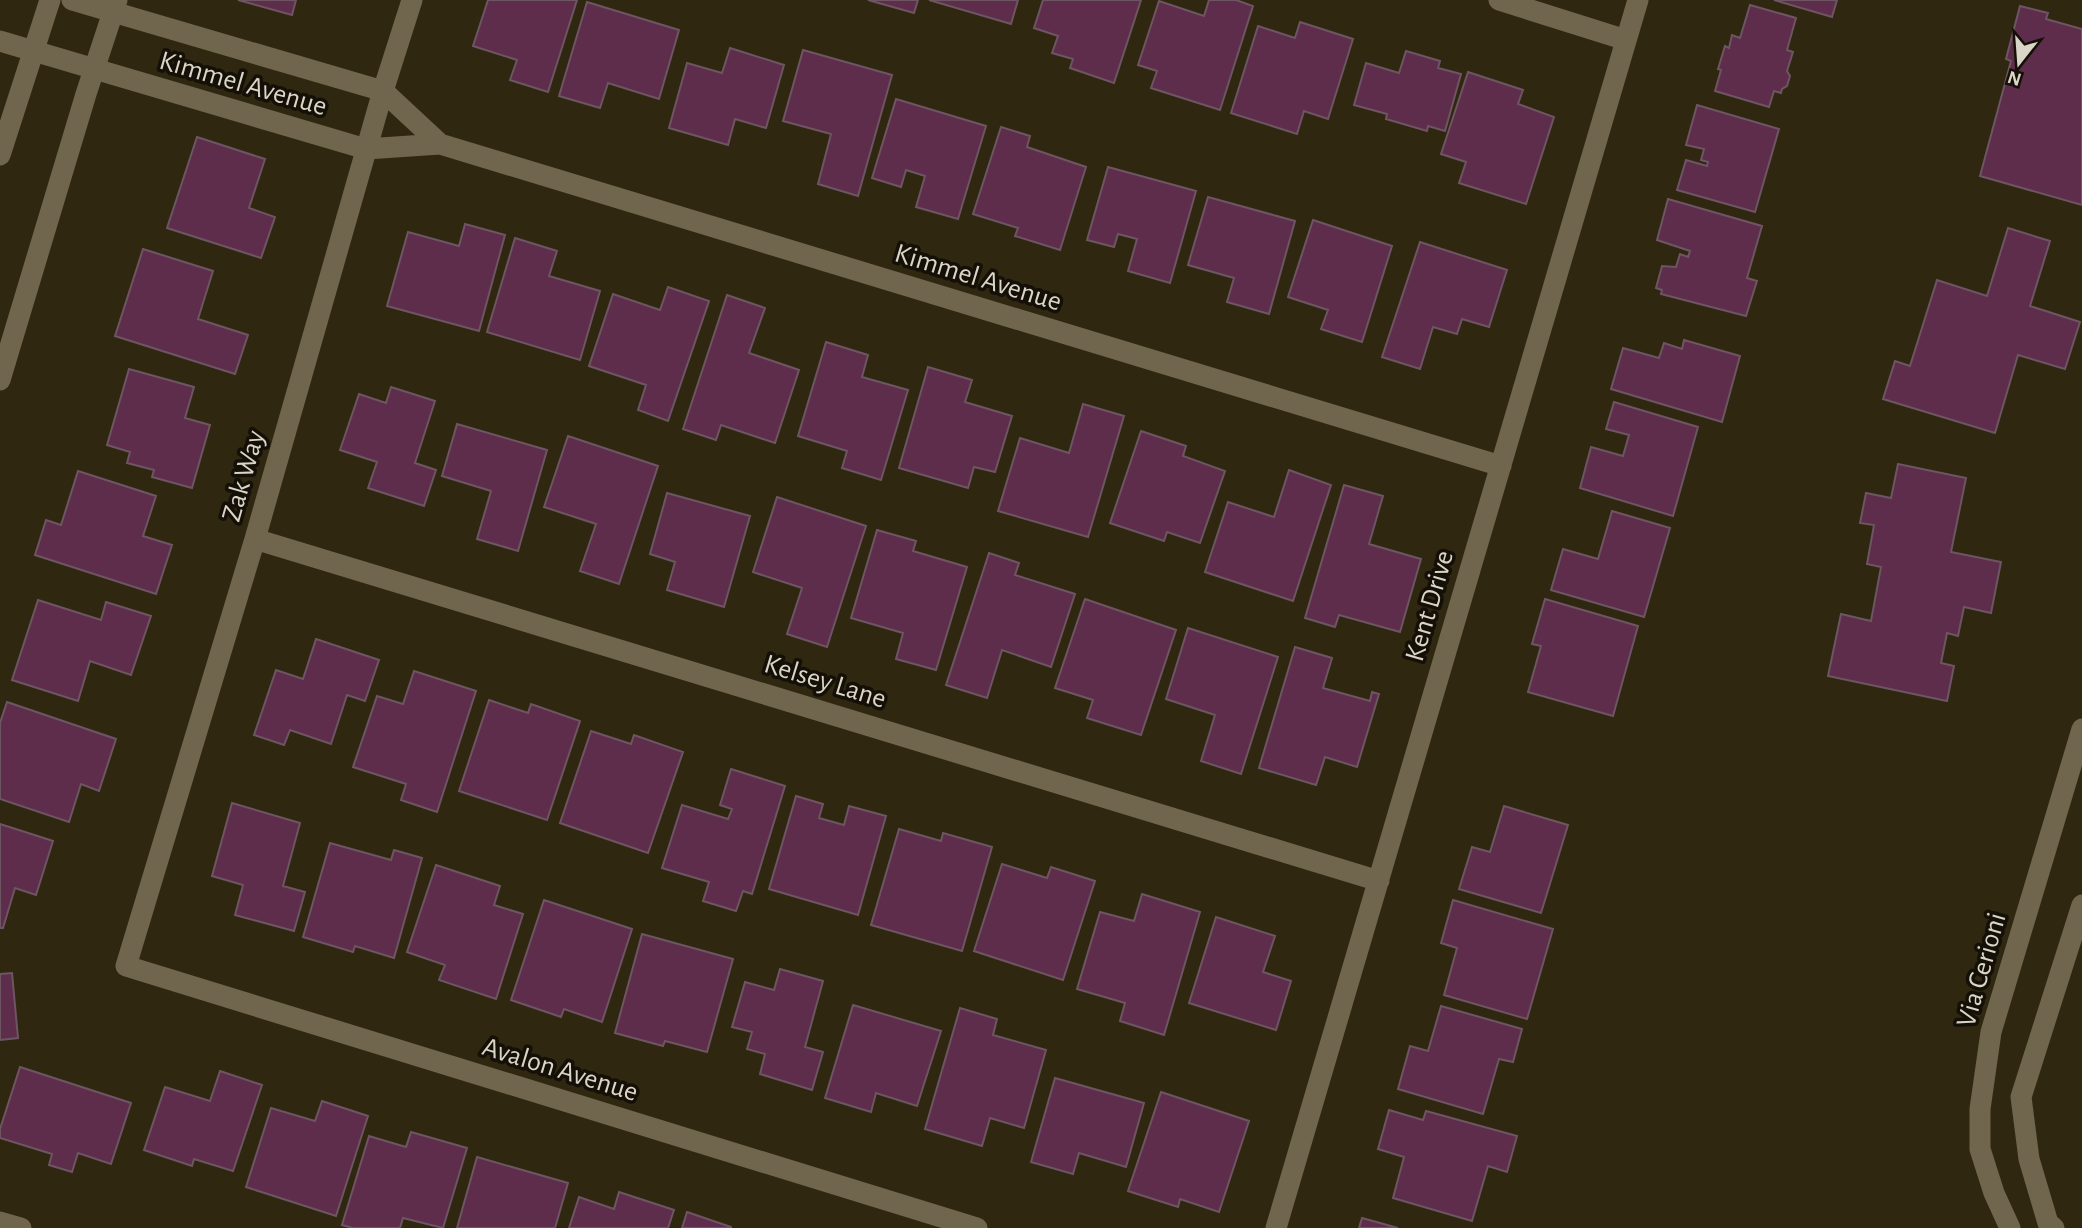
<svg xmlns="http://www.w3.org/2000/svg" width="2082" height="1228" font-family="'Alegreya Sans',sans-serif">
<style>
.building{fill:#5e2d4b;stroke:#6d5562;stroke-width:2}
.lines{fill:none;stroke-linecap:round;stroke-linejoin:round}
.street{stroke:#6f664d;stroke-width:21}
.secondary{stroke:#6f664d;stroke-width:21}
.labels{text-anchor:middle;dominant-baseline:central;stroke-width:7;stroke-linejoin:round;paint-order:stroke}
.street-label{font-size:28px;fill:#dad5c7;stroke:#141007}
</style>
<rect width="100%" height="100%" fill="#2f2710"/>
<path class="building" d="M238,0H296L292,15Z
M488,0H577L548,92L510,80L517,60L473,46Z
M868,0H918L914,13Z
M929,0H1018L1011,24Z
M1043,0H1141L1114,83L1070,68L1073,59L1052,53L1058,36L1034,28Z
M1209,0H1236L1253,6L1220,110L1151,88L1157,71L1138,65L1159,1L1204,16Z
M1774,0H1837L1832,17Z
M587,2L679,30L659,99L608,83L600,108L559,96Z
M1750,5L1796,18L1787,50L1793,52L1787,71L1790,76L1787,86L1782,89L1781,93L1774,91L1769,107L1715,91L1721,70L1718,69L1725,46L1729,48L1732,35L1740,38Z
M2020,6L2048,13L2046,19L2082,29V205L1980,176L2011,61L2006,59Z
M1300,22L1353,39L1328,119L1304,111L1297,134L1231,113L1258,26L1295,38Z
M730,48L784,65L766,128L735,119L728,145L669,128L687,63L722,73Z
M803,50L892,75L858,196L818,184L831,134L783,121Z
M1406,51L1440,61L1438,68L1461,74L1445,131L1428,126L1427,131L1386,119L1387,114L1354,105L1366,63L1399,73Z
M1468,72L1523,90L1518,104L1554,117L1526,204L1459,183L1466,162L1441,154Z
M896,99L986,126L958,219L916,207L925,176L906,170L901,187L872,178Z
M1697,105L1779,129L1755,212L1677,190L1686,160L1707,166L1708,162L1701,160L1704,149L1686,145Z
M1001,127L1030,136L1027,147L1086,167L1060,250L1015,236L1018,228L973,214Z
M197,137L265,159L249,208L275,217L261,258L167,228Z
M1108,167L1196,191L1170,283L1128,271L1137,239L1118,234L1114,247L1087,240Z
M1208,197L1295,221L1269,314L1227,302L1234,278L1188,265Z
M1668,199L1762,226L1747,278L1757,281L1746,316L1661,294L1662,290L1656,288L1662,266L1676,267L1680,254L1688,257L1690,251L1657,240Z
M1313,220L1392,246L1362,342L1321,329L1328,310L1288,297Z
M465,224L505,235L479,331L387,306L408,232L459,246Z
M2008,228L2050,241L2030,306L2080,322L2065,369L2018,355L1995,433L1883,399L1895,361L1910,366L1937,280L1987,296Z
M515,238L557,251L549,276L600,291L580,360L487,332Z
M1420,242L1507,270L1489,327L1462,319L1457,334L1433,327L1420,369L1382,357Z
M143,249L213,271L198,319L248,335L235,374L115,336Z
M668,287L709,301L668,421L638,410L646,385L589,366L613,294L660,310Z
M727,295L765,308L749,353L799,370L775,443L721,425L716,440L683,429Z
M1684,340L1740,356L1722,422L1611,389L1623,348L1659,358L1664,343L1682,349Z
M826,342L868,355L862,377L908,390L881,480L842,468L847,451L798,436Z
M928,367L972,380L965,402L1012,416L995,472L974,467L968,488L899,468Z
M129,369L194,387L185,418L210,425L192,488L152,477L154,470L127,463L130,452L107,445Z
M391,387L435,401L415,463L436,470L424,506L368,488L377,462L340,450L359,394L386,403Z
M1614,402L1698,427L1673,516L1580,488L1591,447L1623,456L1629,435L1606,429Z
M1083,404L1124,416L1088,537L998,511L1020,438L1069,453Z
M457,424L547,450L518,551L477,539L491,491L442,476Z
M1141,431L1186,446L1183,456L1225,471L1200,543L1167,532L1164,541L1110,523Z
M568,436L658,466L619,584L580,571L596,524L544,507Z
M1898,464L1966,478L1951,552L2001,562L1991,613L1964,607L1958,636L1947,633L1941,663L1954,666L1947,701L1828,676L1841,614L1871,621L1881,567L1867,564L1874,525L1860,523L1866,493L1891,498Z
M1289,470L1331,485L1293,601L1205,572L1228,502L1274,517Z
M78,471L156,496L143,536L172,545L156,594L35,555L46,520L61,525Z
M1344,485L1383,496L1369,544L1421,559L1400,632L1339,615L1335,627L1305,618Z
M667,493L750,516L724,607L667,590L675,562L650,554Z
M777,497L866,526L827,647L787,634L802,588L753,572Z
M1612,511L1670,528L1644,617L1551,590L1563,549L1598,559Z
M877,530L916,541L913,551L967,567L936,670L896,659L903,633L851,618Z
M989,553L1019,563L1015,575L1075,594L1051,667L1002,650L987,698L946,685Z
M1085,599L1176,630L1141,735L1087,718L1093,700L1055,688Z
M1545,599L1638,626L1613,716L1528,692L1541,646L1532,644Z
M38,600L101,620L106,602L151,616L131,675L90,661L78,701L12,680Z
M1188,628L1278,657L1241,774L1201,761L1215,715L1166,699Z
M316,639L379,660L365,701L347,695L331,744L290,730L284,745L254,735L276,670L303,679Z
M1295,647L1332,658L1323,688L1370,701L1372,692L1379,694L1357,767L1325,757L1316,785L1259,768Z
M414,671L476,691L437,812L401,800L406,784L353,767L377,696L403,704Z
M489,700L528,713L531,704L580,721L547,820L459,791Z
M7,702L116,739L99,791L81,784L69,822L0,799V723Z
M591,731L631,744L634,735L683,752L648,853L560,823Z
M731,769L785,786L752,894L743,891L736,911L703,901L709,882L662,868L682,805L728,819L732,809L720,805Z
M796,796L823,804L819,818L844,825L849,806L886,816L858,915L769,889Z
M232,803L300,823L283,886L305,892L294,931L235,915L243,885L212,876Z
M1504,806L1568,825L1541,913L1459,889L1472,847L1490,852Z
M0,824L53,841L36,895L15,888L3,928H0Z
M899,829L941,841L943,833L992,847L962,951L871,925Z
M330,843L391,860L394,850L422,858L394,958L355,946L353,952L303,937Z
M1002,864L1047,878L1051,867L1095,881L1063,980L974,951Z
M436,865L500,886L494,905L523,914L496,999L439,980L445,965L407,952Z
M1142,894L1200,912L1164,1035L1120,1021L1125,1003L1077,989L1100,912L1134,921Z
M544,900L632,929L602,1022L564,1009L561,1017L511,1000Z
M1453,900L1553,929L1527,1019L1444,995L1457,948L1441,943Z
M1216,917L1275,936L1263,972L1291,981L1276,1030L1189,1003Z
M642,934L733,959L707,1052L665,1041L663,1046L615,1033Z
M780,969L823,981L805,1047L823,1052L812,1090L760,1074L765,1054L747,1049L752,1032L732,1027L745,982L774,990Z
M12,973L18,1038L0,1040V974Z
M853,1005L941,1031L917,1106L876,1093L871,1112L825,1098Z
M1441,1006L1522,1029L1513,1062L1499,1059L1483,1114L1398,1089L1410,1046L1428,1051Z
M960,1008L997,1019L993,1035L1046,1050L1024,1128L990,1118L982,1146L925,1129Z
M20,1067L131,1103L111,1164L78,1153L72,1172L49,1165L52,1154L0,1138V1129Z
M220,1071L262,1085L233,1171L194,1159L192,1166L144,1150L165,1087L210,1101Z
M1055,1078L1144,1103L1126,1167L1079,1153L1073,1174L1031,1162Z
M1161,1092L1249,1121L1219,1212L1180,1199L1178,1207L1128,1191Z
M322,1101L368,1116L336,1216L246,1187L271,1108L315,1121Z
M1389,1110L1423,1120L1426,1111L1517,1136L1507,1172L1488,1166L1472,1221L1393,1198L1404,1157L1378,1149Z
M411,1132L467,1148L443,1228L403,1218L400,1228H353L342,1225L369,1136L406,1147Z
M477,1157L568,1183L555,1228H457Z
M619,1192L674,1210L668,1228H569L579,1197L614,1209Z
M687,1212L731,1227V1228H682Z
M1362,1218L1398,1228H1359Z"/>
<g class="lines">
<path class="street" d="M72,0L383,91L440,144
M412,0L383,91L255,539L126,966L977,1228
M1499,0L1626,40
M0,41L366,149L440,144L1501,466
M255,539L1379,881
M1276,1228L1638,0
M2010,1228L1994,1193L1980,1149V1109L1991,1032L2082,729
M2054,1228L2048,1223L2029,1159L2021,1097L2082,905"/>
<path class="secondary" d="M0,155L50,0
M0,380L86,94L117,0
M0,1222L21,1228"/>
</g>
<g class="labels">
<g class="street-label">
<text transform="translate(243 84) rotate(16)">Kimmel Avenue</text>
<text transform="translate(978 278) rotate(17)">Kimmel Avenue</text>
<text transform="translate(244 476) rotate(-74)">Zak Way</text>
<text transform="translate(1430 606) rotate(-74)">Kent Drive</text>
<text transform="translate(825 682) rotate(17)">Kelsey Lane</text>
<text transform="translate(1982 970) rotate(-74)">Via Cerioni</text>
<text transform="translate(560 1070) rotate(17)">Avalon Avenue</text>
</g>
</g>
<g transform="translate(2019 63) rotate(197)" stroke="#141007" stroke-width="5" paint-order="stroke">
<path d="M0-5L12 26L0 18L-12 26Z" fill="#dad5c7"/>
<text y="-10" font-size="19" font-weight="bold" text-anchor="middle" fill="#dad5c7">N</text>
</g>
</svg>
